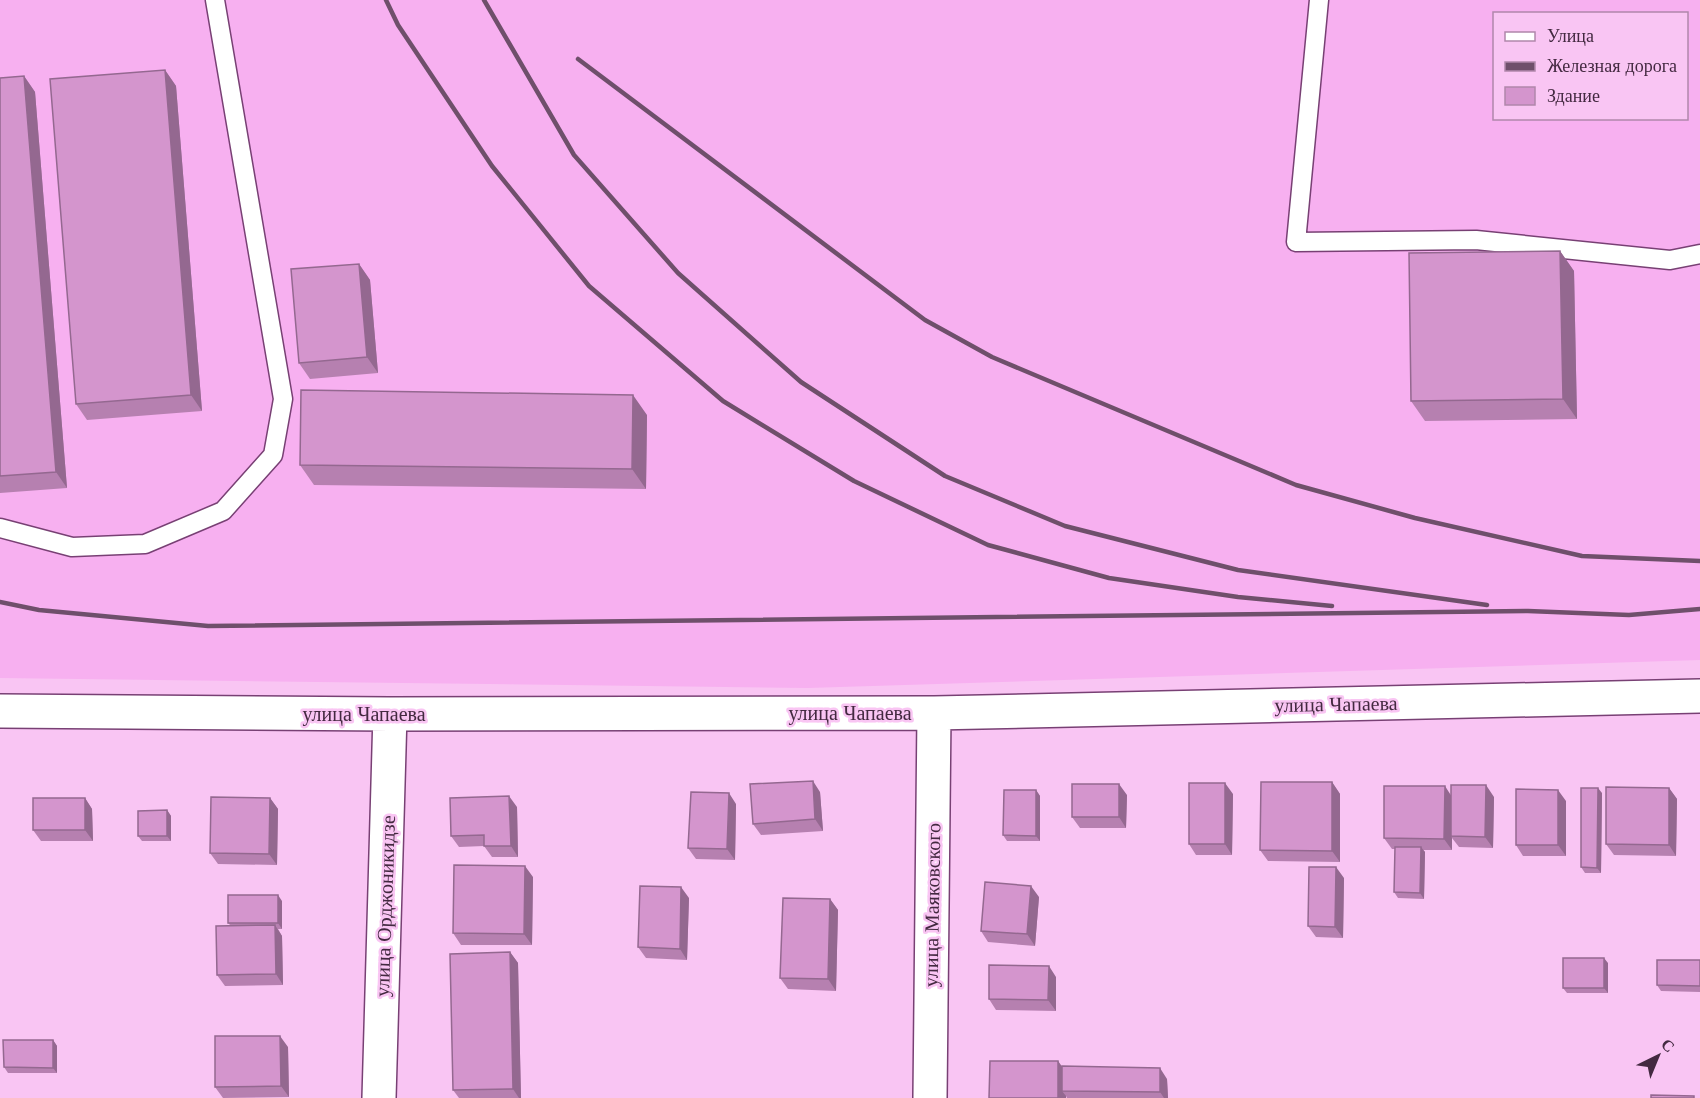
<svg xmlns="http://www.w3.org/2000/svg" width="1700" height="1098" font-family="'Libre Baskerville',serif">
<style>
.built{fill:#f7b0f0;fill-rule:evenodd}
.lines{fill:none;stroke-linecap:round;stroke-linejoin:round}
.service-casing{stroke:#784074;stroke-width:21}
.minor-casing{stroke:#784074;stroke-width:36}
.service{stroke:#fff;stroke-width:18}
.minor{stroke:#fff;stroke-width:33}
.rail{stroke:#6f4f6b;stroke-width:4.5}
.wall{fill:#b680b0}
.shaded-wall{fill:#946890}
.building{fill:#d495cd;stroke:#946890;stroke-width:1.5}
.labels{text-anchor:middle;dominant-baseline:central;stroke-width:5;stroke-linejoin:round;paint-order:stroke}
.street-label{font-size:20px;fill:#432940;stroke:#f9c5f3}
</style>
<rect width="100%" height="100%" fill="#f9c5f3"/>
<path class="built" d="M0,0H1700V660L808,688L0,678ZM1494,14H1686V118H1494Z"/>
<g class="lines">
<defs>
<path id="service" d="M1319,0L1296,242L1476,240L1670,260L1700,254
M0,528L72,547L145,544L223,511L273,455L283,399L215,0"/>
<path id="minor" d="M0,711L390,714L934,713L1700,696
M379,1098L390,714
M930,1098L934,713"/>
</defs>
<use href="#service" class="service-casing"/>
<use href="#minor" class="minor-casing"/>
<use href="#service" class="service"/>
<use href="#minor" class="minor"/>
<path class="rail" d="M386,0L398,25L492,166L589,286L723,401L854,481L988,545L1109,578L1238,597L1332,606
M484,0L574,155L678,273L801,382L945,476L1065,526L1238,570L1487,605
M578,59L925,320L992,357L1296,485L1415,518L1582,556L1700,561
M0,602L39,610L208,626L1528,611L1629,615L1700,609"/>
</g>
<path class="wall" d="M165,70L176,86L202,411L87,420L76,404Z
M24,76L35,92L67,488L0,493V78Z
M1560,251L1574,271L1577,419L1425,421L1411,401Z
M359,264L370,280L378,373L310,379L299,363Z
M647,415L646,489L314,485L300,465Z
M1332,782L1340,794V862L1268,861L1260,850Z
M1669,788L1677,799L1676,856L1614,855L1606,844Z
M1036,790L1040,796V841H1007L1003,835Z
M820,792L823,831L761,835L753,824Z
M1602,793L1601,873H1585L1581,867Z
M1233,794L1232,855H1196L1189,844Z
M1127,795L1126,828H1080L1072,817Z
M1451,796L1494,797L1493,848L1459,847L1452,838V850H1423L1425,852L1424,899L1398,898L1394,892L1395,849H1392L1384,838Z
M85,798L92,809L93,841H41L33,830Z
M270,798L278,809L277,865L218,864L210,853Z
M1566,801V856H1523L1516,845Z
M736,804L735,860L696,859L688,848Z
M517,807L518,857H492L484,846L459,847L451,836Z
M167,810L171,816V841H142L138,836Z
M533,877L532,945H461L453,933Z
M1344,878L1343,938L1316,937L1308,926Z
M1039,897L1035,946L988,942L981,931Z
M689,898L687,960L646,958L638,947Z
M830,899L838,910L836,991L788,989L780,978Z
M282,901V929H278L282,936L283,985L225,986L217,975L230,925L228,923Z
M510,952L518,963L521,1098H459L453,1090Z
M1700,960V992L1661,991L1657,985Z
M1608,963V993H1567L1563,988Z
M1056,977V1011L996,1010L989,999Z
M53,1040L57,1046V1073H8L4,1067Z
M288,1047L289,1097L223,1098L215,1087Z
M1058,1061L1062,1068L1167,1079L1168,1098H1067L1066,1096V1098H989Z"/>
<path class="shaded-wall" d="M165,70L176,86L202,411L191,395Z
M24,76L35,92L67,488L56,472Z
M1560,251L1574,271L1577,419L1563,399Z
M359,264L370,280L378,373L367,357Z
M633,395L647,415L646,489L632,469Z
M813,781L820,792L823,831L815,819Z
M1332,782L1340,794V862L1332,851Z
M1225,783L1233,794L1232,855L1225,844Z
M1119,784L1127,795L1126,828L1119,817Z
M1486,785L1494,797L1493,848L1485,837Z
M1445,786L1452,797L1451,836L1452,838V850L1444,839Z
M1598,788L1602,793L1601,873L1597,868Z
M1669,788L1677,799L1676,856L1669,845Z
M1036,790L1040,796V841L1036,836Z
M1558,790L1566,801V856L1558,845Z
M729,793L736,804L735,860L727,849Z
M509,796L517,807L518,857L511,846Z
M85,798L92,809L93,841L85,830Z
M270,798L278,809L277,865L269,854Z
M167,810L171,816V841L167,836Z
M1421,847L1425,852L1424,899L1420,893Z
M525,866L533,877L532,945L524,934Z
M1336,867L1344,878L1343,938L1335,927Z
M1031,886L1039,897L1035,946L1027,934Z
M681,887L689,898L687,960L680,949Z
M278,895L282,901V929L278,923Z
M830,899L838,910L836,991L828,979Z
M275,925L282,936L283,985L276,974Z
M510,952L518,963L521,1098H519L513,1089Z
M1604,958L1608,963V993L1604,988Z
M1049,966L1056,977V1011L1048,1000Z
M280,1036L288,1047L289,1097L281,1086Z
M53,1040L57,1046V1073L53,1068Z
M1058,1061L1066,1072L1062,1091L1066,1096V1098H1058Z
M1160,1068L1167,1079L1168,1098H1164L1160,1092Z"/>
<path class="building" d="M165,70L191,395L76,404L50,79Z
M24,76L56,472L0,476V78Z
M1560,251L1563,399L1411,401L1409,253Z
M359,264L367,357L299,363L291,269Z
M301,390L633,395L632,469L300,465Z
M813,781L815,819L753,824L750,784Z
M1261,782H1332V851L1260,850Z
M1189,783H1225V844H1189Z
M1072,784H1119V817H1072Z
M1451,785H1486L1485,837L1451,836Z
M1384,786H1445L1444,839L1384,838Z
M1606,787L1669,788V845L1606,844Z
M1581,788H1598L1597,868L1581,867Z
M1516,789L1558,790V845H1516Z
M1004,790H1036V836L1003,835Z
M691,792L729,793L727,849L688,848Z
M509,796L511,846H484V835L451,836L450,798Z
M211,797L270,798L269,854L210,853Z
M33,798H85V830H33Z
M167,810V836H138V811Z
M1395,847H1421L1420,893L1394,892Z
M454,865L525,866L524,934L453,933Z
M1309,867H1336L1335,927L1308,926Z
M985,882L1031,886L1027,934L981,931Z
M640,886L681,887L680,949L638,947Z
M228,895H278V923H228Z
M783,898L830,899L828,979L780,978Z
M275,925L276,974L217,975L216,926Z
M510,952L513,1089L453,1090L450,954Z
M1563,958H1604V988H1563Z
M1657,960H1700V986L1657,985Z
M989,965L1049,966L1048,1000L989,999Z
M215,1036H280L281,1086L215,1087Z
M3,1040H53V1068L4,1067Z
M990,1061H1058V1098H989Z
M1062,1066L1160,1068V1092L1062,1091Z
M1651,1095L1694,1096V1098H1651Z"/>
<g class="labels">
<g class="street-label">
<text transform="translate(1336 704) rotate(-1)">улица Чапаева</text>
<text x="850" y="713">улица Чапаева</text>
<text x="364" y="714">улица Чапаева</text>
<text transform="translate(932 905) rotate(-89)">улица Маяковского</text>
<text transform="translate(385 906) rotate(-88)">улица Орджоникидзе</text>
</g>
</g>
<rect x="1493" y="12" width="195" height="108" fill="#f9c5f3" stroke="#b087ab" stroke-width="1.5"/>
<rect x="1505" y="32" width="30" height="9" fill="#ffffff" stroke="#b087ab" stroke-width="1.5"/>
<text x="1547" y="42" font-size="18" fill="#432940">Улица</text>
<rect x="1505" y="62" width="30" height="9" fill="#6f4f6b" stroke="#b087ab" stroke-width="1.5"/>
<text x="1547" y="72" font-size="18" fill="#432940">Железная дорога</text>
<rect x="1505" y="87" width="30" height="18" fill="#d495cd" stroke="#b087ab" stroke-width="1.5"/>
<text x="1547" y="102" font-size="18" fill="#432940">Здание</text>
<g transform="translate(1658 1056) rotate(43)" stroke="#f9c5f3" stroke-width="4.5" paint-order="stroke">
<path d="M0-4.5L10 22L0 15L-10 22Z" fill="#432940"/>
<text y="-9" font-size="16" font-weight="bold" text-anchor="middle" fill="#432940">С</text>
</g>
</svg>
